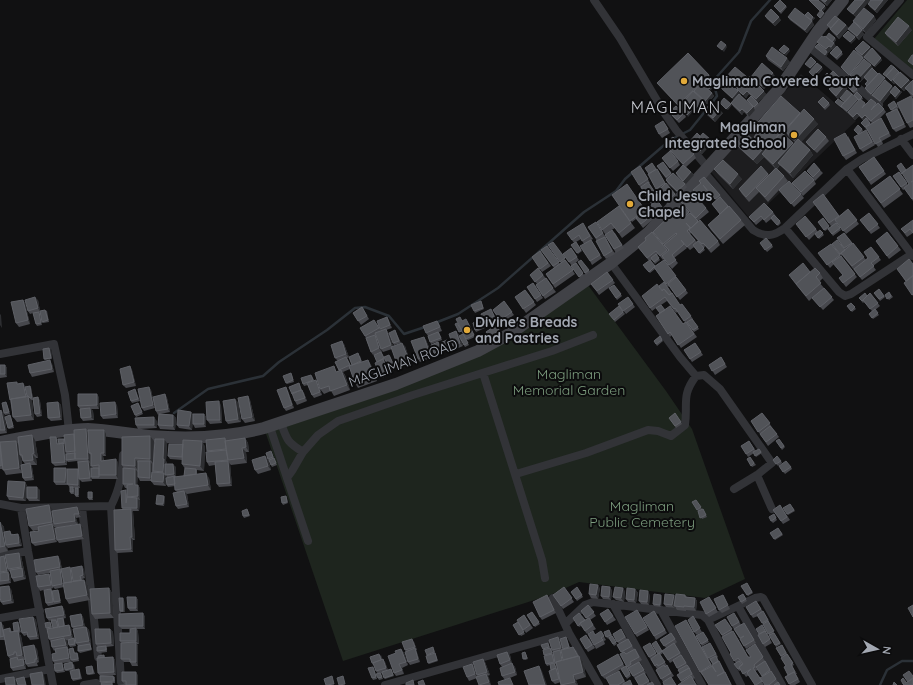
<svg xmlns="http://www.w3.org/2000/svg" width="913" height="685" font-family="Quicksand,sans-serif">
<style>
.built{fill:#1d1d1f}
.green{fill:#1e251e}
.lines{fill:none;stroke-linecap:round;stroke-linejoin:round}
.stream{stroke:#2b3137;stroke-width:2.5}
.street{stroke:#323337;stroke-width:8}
.secondary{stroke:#414247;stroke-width:12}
.wall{fill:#47484d;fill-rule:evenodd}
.shaded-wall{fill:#2d2e31}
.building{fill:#515358;stroke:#5e6066}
.poi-dot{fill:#e2aa3a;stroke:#0c0c0d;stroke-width:1.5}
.labels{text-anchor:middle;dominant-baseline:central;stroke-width:4;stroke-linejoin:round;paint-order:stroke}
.poi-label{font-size:14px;font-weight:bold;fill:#a3a8b2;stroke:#0c0c0d;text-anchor:start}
.street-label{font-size:14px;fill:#a3a8b2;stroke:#0c0c0d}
.park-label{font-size:14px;fill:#7c9c7e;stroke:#0c0c0d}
.quarter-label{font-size:16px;letter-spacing:1px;fill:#c4c7ce;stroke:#0c0c0d}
</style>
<rect width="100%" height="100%" fill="#111112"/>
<path class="built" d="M801,74L856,121L751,220L711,172Z"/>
<path class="green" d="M907,0H913V71L874,39Z
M585,281L666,391L692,429L745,579L705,598L579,582L550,595L343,661L264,428L478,351Z"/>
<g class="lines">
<path class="stream" d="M711,104L717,96L713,81L739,52L751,21L770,0
M435,323L458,314L498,288L584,212L616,191L625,179L670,140L690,130L707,109
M174,413L208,389L263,376L279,362L327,330L355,308L365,307L389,316L404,334L425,327
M880,685L887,670L902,661H913"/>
<path class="street" d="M594,0L620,38L665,114L676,130L708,168
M900,0L867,37L913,75
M808,46L879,105
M901,139L913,155
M847,169L913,256
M704,172L753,230C765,238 774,236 785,228L847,169L862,159L913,134
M785,228L839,292L845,296L851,294L912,254
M611,263L680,357L696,376
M0,354L54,344L65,395L69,431
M483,373L542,560L545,578
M281,423C287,440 287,442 303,452
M270,427L308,541
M516,474L586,453L648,430L658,431L671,436L685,425C688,403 681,396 696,376L704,375L720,389L772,463L757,475L734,489
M757,475L772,509
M287,478L292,471L303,452L318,435L338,421L413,395L552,351L593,335
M0,504L21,508L111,506L121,682
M111,506C120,488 122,475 123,455
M82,507L98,657
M21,508L28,551L53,685
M0,556L28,551
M553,598L569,633L599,685
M613,604L657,685
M738,606L782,685
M661,610L702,685
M0,618L40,611
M708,620L755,598L761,597L763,598L812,685
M565,624L585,605L593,602L702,615L708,620L741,685
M0,679L50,669
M84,685L96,683
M385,685L569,633"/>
<path class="secondary" d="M0,442C26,437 62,429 88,429C108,430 129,434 149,436C187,439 227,438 264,428L396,384L478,351L511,333L611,263L648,233L780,88L818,31L843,0"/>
</g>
<path class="wall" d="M820,0H832L827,6Z
M855,0H870L856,17L850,12L847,9Z
M871,0H888L877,13L870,7L868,4Z
M774,6H786L787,7L781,14Z
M765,16L781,20L775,26L767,19Z
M874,16L876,20L866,33L860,29L864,34L859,40L848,29L839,39L832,32L827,25H846L848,28L855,23L853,21Z
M788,17H813L815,18L812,21L814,25L807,33L790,20Z
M912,30L898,46L887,36L885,33Z
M824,37H826L835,38L836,40L834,43L836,47L843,54L837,60L830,53L833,50L832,49L828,53L819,45L817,42Z
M870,47L882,60L875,67L865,58L864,59L873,68L872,69L893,88L900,91L902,92L896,99L891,93L882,104L874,97H873L867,92L865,88L867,86L865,84L867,81L864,78L858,84L852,78L843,70L841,67L857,53L855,49Z
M766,56L790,62L783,71L768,60Z
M900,73L909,80L911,82L913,80V98L906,89L904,91L895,83L894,84L883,74Z
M709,75L710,76L702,84L712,93L714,96L707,104L696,94L694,92L703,100L705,104L698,112L688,103L685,100L679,107L657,83Z
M829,75L839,77L841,80L840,81L845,85L847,89L838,99L831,92L829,89L831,86L823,78Z
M775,76L764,89L753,80L751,77Z
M726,77L748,78L766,94L758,102L749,94L746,98L728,80Z
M713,81L724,82L738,91L741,94L740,95L753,107L755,110L749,117L744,112L742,115L733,106L731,103L734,100Z
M847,86L857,89L858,91L854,94Z
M862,97L863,99L861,100L866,104L876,103L884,109L886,112L878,120L881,118L891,136L882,141L883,144L878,147L866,129L861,123L864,121L859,116L855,120L835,102L844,103V102L840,98L857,99ZM867,119L872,123L871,124Z
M913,99V127L910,128L907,123Z
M747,100L758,103L759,105L755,109Z
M894,101L899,108L895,110L897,109L899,112L906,127L896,132L893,129L892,111L888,105Z
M818,102L829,103L830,105L825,110Z
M704,111L723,113L715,122L706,114Z
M669,112L684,113L686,117L679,123L672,116Z
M801,113L818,124L801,142L810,150L813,155L793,178L780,165L777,169L784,176L788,181L780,190L801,194L804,198L794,207L779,190L768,202L759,192L749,202L742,194L739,189L768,174L769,175L775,168L764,157L757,164L740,149L736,144L764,151L770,145L769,144L765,148L755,139L754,137L757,134L752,129ZM786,132L788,136L795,142L794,144L784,135Z
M665,124L670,133L662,138L659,134Z
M862,129L863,131L862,132L868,133L875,145L863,152L860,149L858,134L854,130Z
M700,136L713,142L702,154L695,148L693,145V144L690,141Z
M848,136L857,153L846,160L843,156Z
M826,137L829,141L817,153L808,145L806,142Z
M676,140L685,148L694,154L696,158L686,167L694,175L686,184L678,177L676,173L683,165L668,148Z
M874,157L886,174L871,185L859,167Z
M664,161H678L680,165L673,171Z
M663,162L672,174L685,184L687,187L680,195L668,184L666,180H667L657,166Z
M913,165V201L905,189L903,190L893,176L899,172L908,185L909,184L906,170Z
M656,169L666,184L677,197L668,205L657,192L658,191L648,174Z
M714,169L742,179L733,189L718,174Z
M643,170L650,183H649L660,201L658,202L664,210L643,228L636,219L632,222L612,195L646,210L652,205L639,185Z
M820,170L823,173L815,181L807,171Z
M890,176L903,194L884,208L871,190Z
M814,180L816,184L803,196L792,183Z
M701,183L720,195L722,199L741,220L745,225L723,244L711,230L708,225L720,214L712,204L716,200L706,189L711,196L704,202L693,190Z
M823,194L839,216L848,209L859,224L846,234L837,222L836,223L841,230L833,236L828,229L825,231L818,222L823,218L830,228L831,226L813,202Z
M681,202L706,208L709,212L698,221Z
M682,204L698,222L718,241L720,245L711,253L705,246L704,248L691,233L690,234L697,242L698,241L705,250L700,254L694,247L690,250L685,245L687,248L674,258L678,263L672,269L664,259L663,260L658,254L657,255L660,260L655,264L652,260L650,261L655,266L664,260L688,293L680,300L669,286L668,287L655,269L650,273L644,267L649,261L638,247L646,240L652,232L668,251L653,232Z
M619,206L635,228L622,238L615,228L610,231L615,233L624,248L616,253L605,235V234L597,222Z
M773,212L775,215L781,223L778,226L771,219L766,223L763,219L756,225L749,217Z
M869,213L880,228L871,234L860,220Z
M913,220V233L907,237L901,229Z
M596,222L605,236V237L615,254L606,259L604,256L597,241L588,227Z
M585,227L593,239L591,240L602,258L592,265L590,261L584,244L581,239L576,242L582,251L578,254L571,245L574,243L572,240Z
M798,227L816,229L818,232L820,230L824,235L819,239L815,234L809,240Z
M887,232L901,250L889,259L876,241Z
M844,233L866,260L868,258L871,247L881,260L873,266L876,270L862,280L842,255L841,256L832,244L845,250L837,238Z
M553,242L575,274L555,288L546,274L554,268L541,250L547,246L560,264L561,263L548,245Z
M760,243L772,245L773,247L767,252Z
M831,244L857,277L846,287L839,278L843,275L834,264L830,268L818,253Z
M571,248L579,260L572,266L563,254Z
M540,251L551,266L542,272L532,257Z
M581,260L590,272L586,275L578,262Z
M576,263L584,275L580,278L571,266Z
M913,264V296L904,283L906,282L897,269Z
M538,268L556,292L545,299L536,285L537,284L530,275Z
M607,272L615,283L599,295L591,284Z
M810,272L820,273L823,278L819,282L834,300L823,310L812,298L809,301L791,278Z
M533,283L543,298L537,302L527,287Z
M614,285L622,296L617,300L609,288Z
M879,289L885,297L880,301L874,293Z
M525,290L536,305L526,313L515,297Z
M662,291L680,305L682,304L693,319V320L699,329L694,332L687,323L697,337L681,348L672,335L670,337L656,316L660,313L656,308L652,311L642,296ZM667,301L676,313L678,311L685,322L683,324L665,310L661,305Z
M889,292L893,297L889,300L885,295Z
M870,293L880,306L875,310L879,315L873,319L869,314L872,311L864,302L863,303L859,298L867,296Z
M628,297L635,307L626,314L618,304Z
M23,300L25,303L30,324L19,327L16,323Z
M38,300L40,311L45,310L47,311L49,322L43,323L42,322L40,312H39L40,314L42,325L37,326L36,324L33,313L30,314L28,311Z
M481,301L484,309L475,313L474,311Z
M504,301L514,315L502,323L493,310Z
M851,303L856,309L852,312L847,306Z
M619,306L625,314L615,322L609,314Z
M362,307L369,319L361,325L353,313Z
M493,313L497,320L486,324L484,321Z
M387,317L389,321L392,328L386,330L388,332L393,346H405L411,364L400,368L397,364L392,349L383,352L381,349L376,335H375L382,352H381L385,360L384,361L391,374L382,378L380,375L377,362L374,355L381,352L373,355L371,352L366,339L365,336L377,324L381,331L380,329Z
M437,321L439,324L442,331L439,332L442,340L431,344L428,336L426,333Z
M462,321H467L475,337L468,340L466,339Z
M482,321L485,328L476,332L475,330Z
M496,325L501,332L491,339L486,332Z
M395,330L401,343L394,345L393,343Z
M456,331L459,335L463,346L456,349L453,346Z
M463,334L469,345L465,347L459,336Z
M660,336L663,341L657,346L654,341Z
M424,337L426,340L433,357L420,362L418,359Z
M448,341L451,349L445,352L444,350Z
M695,343L703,355L692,362L684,350Z
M344,344L349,357L360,356L362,362L368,360L371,365L377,381L358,388L355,383L350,369L343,372L345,375L350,390L334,396L331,391L324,394L320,389L338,371H339L335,362L338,361L335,358ZM349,357L352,365L351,366L347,358Z
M440,344L443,352L435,355L434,353Z
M49,348L51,350L52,359L45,360L44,359Z
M390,356L396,369L392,371L390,370Z
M721,357L727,367L715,375L709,365Z
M52,364L54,372L32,377L30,373Z
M0,365H5L7,368V377L0,378Z
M130,366L132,370L136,386L126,388L123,385Z
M292,375L294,382L287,384L286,383Z
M312,376L314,380L318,383L322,395L314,398L312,395L308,385L304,386L303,384Z
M299,383L302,390L304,393L307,401L297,405L295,401Z
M19,384L26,387L30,386L31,387L33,398L38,397L40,401L42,416L37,417L35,414L33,400H31L32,401L34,420L17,422L13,417L10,400Z
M149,387L151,390L153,399L165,394L167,398L170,412L160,414L173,415L176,418L175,430L160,429L158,425L159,414L158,415L156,411L155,408L144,411L142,408Z
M136,391L140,401L132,403L131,401Z
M288,391L294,408L286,411L284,408Z
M248,396L250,400L255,421L245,423L242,419Z
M99,397V409H91L93,411L94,420L83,421L81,418L80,409L78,406Z
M58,402L61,405L62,420L51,421L48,418Z
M238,402L241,422L228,424L226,421Z
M138,403L143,414L136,417L135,415Z
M7,404L10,414L5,415L4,413Z
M117,405L118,418L103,419L101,416Z
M221,405L222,423L210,424L207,420Z
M0,409V411L1,410L4,414L7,433L0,434Z
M191,412L193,414H204L206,417V427L195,428L193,424V419L192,430L179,428L177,425Z
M675,413L682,424L676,428L669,418Z
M762,413L779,437L768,446L751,421Z
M10,415L11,417L14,428L9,429L8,428Z
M157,421V428L138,429L136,425Z
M86,429L88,432L106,434V456H103L104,460L118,462V479H101L100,478L101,479H92V478V481L82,482L80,480V488H78L79,489V497H76L75,495V488H73L74,489V494H71L70,492V488L68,485H56L54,482L67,471L79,470L78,464L77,461L68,462L67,461V465L55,466L52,463L56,437L58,440L64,439L65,441L74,434ZM91,455V466L93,468L91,471L90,464H91Z
M32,435L35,440L38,458H36L37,465H31L32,467L34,480L25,481L23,478L22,473L6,475L3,469H0V446L16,441L18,443ZM21,457L23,461L25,464H22Z
M245,438L248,443L249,452H246L247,463L231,465L230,464L232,486L219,487L217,484L215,465L209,466L207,462L208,452L207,451L226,440Z
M164,439L167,443L166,461L167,463L166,464L176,467V477L184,476L185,469L182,464V460L170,459L168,456L205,446L204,471L197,470V474L209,478L211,490L187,494L189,507L178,509L176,506L177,492L175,490V486L168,487L167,485L166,478V486L154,485L151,481H140L138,477V472L137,485L140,488V500H139L140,501L139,511H133L135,540H133V552L117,553L115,550L123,509L122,508L127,492V488H125L123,484L124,468L122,465L154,441V454Z
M779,439L785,447L782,450L776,441Z
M749,441L756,451L759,449L762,453L756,457L754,453L748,457L741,446Z
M272,453L277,465L272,467L268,459Z
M265,456L268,459L271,470L258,474L255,470Z
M750,457L756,465L752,467L747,459Z
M773,460L781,461L782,463L778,466Z
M779,466L791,467L792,469L785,474Z
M25,482L27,486V487L40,490V501H29L27,498V490L26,501L9,500L7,496Z
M92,492L93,493V500H89L88,498Z
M164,496L165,498L164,506L157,505L156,504Z
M286,496L287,498L288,503L283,505L282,503Z
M696,500L702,509L698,511L703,509L707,517L702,519L698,511L692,502Z
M790,504L795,511L788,515L787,514Z
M780,505L790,520L783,524L773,510Z
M77,507L80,510L81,517L76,518L78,524L57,528L55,526L56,527H54L57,542L35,546L32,543L38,530L33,531L29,526L53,510V511Z
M248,511L250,516L244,518L243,516Z
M774,514L777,520L773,523L771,521Z
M0,522L4,527V532L13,534V535L18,534L20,538L22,546L8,548L7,547L8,551L0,553Z
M80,524L83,527L84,539L59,543L57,540Z
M778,528L783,535L775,540L770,533Z
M19,553L21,556L26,579L14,582L12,578L11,572H10L8,570L9,573L10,575L11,583L0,585V557L4,556L6,558Z
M60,559L62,569L71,570L84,569L85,578L82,579L83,580H84L88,585L90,600L69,604L66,599L64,587L55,589L53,587V588L51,589L52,591L59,592L61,603L48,606L46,603L47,589L40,591L38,587L49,574L51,576L50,573L38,575L36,572Z
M747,583L753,593L748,596L741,586Z
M564,587L574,602L563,609L553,595Z
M577,587L583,597L577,601L571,592Z
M109,588L112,593L114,618L95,619L92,614Z
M600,588L598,599L591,598L589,594Z
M11,589L14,603L3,605L1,602Z
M635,589L638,593L636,603L628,602L626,599Z
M612,590L611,600L603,599L601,596Z
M625,591L624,602L616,600L613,597Z
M743,594L747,601L742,604L738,597Z
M547,595L556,613L542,620L540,617Z
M650,595L649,605L641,604L639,601Z
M685,595L687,597L695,598L697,601L696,611L686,610V611L677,610L675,607V608L666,607L664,604L675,598Z
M723,595L730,609L722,613L719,610Z
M136,597L138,600V611H130L128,608Z
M662,597L661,607L654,606L653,604Z
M709,597L718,612L709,617L706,614Z
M124,600L125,612H121L120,611Z
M756,601L769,621V622L774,633L781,644L776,647L758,616L753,618L751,615Z
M588,605L596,616L590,620L596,629L587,634L581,626L579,627L573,618L585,620L587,619L581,611Z
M62,606L64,609L66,618L56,620L57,621L63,618L64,620L65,625H69L71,628L73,639L74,638L75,640L76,646L70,647L69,645L68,640H66L67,641L68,648L69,650L71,662L62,663L65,672L57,673L55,671V664L53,661L56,653L55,650L54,651L52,647L51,642L49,639L47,630L46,628L50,622L51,624L52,628H53L51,620L49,621L47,618Z
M608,609L616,620L607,625L600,614Z
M637,610L649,630L637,637L635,634Z
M654,611L667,633L656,640L654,636Z
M532,612L540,624L535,627L527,615Z
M143,613L145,617V629H137L138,632L139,644H137L138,646V666H132L130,662H124L121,659L122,643L120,641L130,633V629H122L119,626Z
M81,614L83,617L85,627H86L89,630L91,644H90L92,650L80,653L78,651V646L76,643L74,629L72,627Z
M524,615L533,628L526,633L517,620Z
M33,617L36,620L39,639L30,640L28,637L27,635L24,636L22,633Z
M737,617L741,625L746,626L756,643L746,649L732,626Z
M725,619L748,657H751L757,648L765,661L764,662L767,665L780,685H765L763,676L757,668H756L758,670L755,671L764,685H755L749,675L746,677L741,670L739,671L734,664L736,663L730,654L731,653L723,637L715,625Z
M686,620L716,672L713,664L708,658L712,646L718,657L717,658L721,664L732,685L702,675L700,672Z
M695,620L702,632L697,635L694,632Z
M518,622L525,634L521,636L513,625Z
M0,623L4,626V629L10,628L12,632L14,631L19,624L21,632L19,633L21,636L23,647L37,649L39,662L37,663L38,666L28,667L26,664L25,660H24L25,663L26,669L13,671L11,668L10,659L8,656L5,640H0Z
M762,625L772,643L765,647L763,644L759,634Z
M110,629L113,632L114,646L106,647L107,648V652L99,653L97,651L98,647L96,644Z
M621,629L627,639H628L630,642L634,649L637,652L642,660L633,666L639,662L646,673L645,674L650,683L654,685H639L627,667L622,653L617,645L619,644L613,634Z
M609,630L617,644L614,646L609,638L608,639L604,632Z
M703,632L709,642L702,646L696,636Z
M671,633L677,642L675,644L695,678L693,679L697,685H678L682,683L677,675L680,673L673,661L670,663L662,651L666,648L660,640Z
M595,635H603L606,640L604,641L605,644L596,649L594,645Z
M566,637L567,639L570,648L576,650L579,656L583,661L586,677L576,680L578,685H561V682L555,684L552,681L551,670L550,665L547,666L546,664L545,656L543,649L549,645L550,648L552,650L554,660L553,652L552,650L560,641L563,649H564ZM555,663L556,665L558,672L557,670L555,664Z
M589,638L595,648L588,652L586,649Z
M656,641L663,653L660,655L674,676L663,682L656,670L657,669L649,657L650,643L657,655L658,654Z
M414,642L417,650H416L420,662L410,665L408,662L406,651L405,650Z
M782,645L794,665L792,666L797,674H796L800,682L795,685H790L785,677L788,675L786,666L776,648Z
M73,648L74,650L75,653H77L78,654L79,661L73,662L71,660Z
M401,649L404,653L408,665L402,668L404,674L396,676L394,673L396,653Z
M434,649L438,661L429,664L428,663L427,655Z
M507,652L510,655L512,664L515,667L517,675L505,680L502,676V667L500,664Z
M526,654L528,659L525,660L523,659Z
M104,655L105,657H113L115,660L116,675L103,676H113L115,677V683H112L113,685H101V683L100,682V676L98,673V658Z
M381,655L382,659H383L385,662L388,670L392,671L394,676L385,679L382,673L381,674L383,679L379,680L378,678V674L376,671L374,665H373L372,663Z
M620,658L625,667L626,666L631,676L627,679L621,669L605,679L602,676Z
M485,662L490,675L487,676L491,685H479L477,678L469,681L467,677L472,664L474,667L478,677L477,675Z
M74,664L75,670L66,671L65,670Z
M92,666L93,668L95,674L89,675L87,674Z
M374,668L377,679L373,680L372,678Z
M79,669L80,671L82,679L73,681L72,679Z
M619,671L626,683L633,685H610Z
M138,675V685H118L124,684L122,681Z"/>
<path class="shaded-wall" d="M827,0H832L827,6L825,2Z
M865,0H870L856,17L853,14Z
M883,0H888L877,13L875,10Z
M825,6L826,8L822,13L820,11Z
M824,13L825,14L821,19L820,18Z
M874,16L876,20L866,33L863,29Z
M779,17L781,20L775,26L773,23Z
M813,17L815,18L812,21L814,25L807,33L805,30L811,20Z
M846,25L849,28L839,39L837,35Z
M909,26L912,30L898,46L896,42Z
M862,30L864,34L859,40L857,36Z
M855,37L856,39L851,44L850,42Z
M835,38L836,40L834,43L836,47L833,50L831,47L832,42Z
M726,45L727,47L724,52L722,50Z
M829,46L832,49L828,53L826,49Z
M870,47L872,50L864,59L862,55Z
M789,49L790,51L786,56L784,54Z
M827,52L828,54L826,57L825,55Z
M787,58L790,62L783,71L781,67Z
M863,58L866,61L850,75L852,78L849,75Z
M881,58L882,60L875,67L874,66Z
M816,62L817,64L811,70L810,68Z
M871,65L873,68L858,84L856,81Z
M822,67L823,69L815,78L813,76Z
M899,72L902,75L893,80L895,83L894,84L891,81Z
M773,73L775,76L764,89L762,86Z
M839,77L841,80L834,88L831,85Z
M885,78L887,82L872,95L874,97H873L871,94Z
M909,80L911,83L904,91L901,88Z
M723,81L724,83L720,88L719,86Z
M713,85L714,86L710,91L709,89Z
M845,85L847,89L838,99L836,96Z
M892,86L894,89L882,104L880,101Z
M738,91L741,94L735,101L732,98Z
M747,91L749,94L746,98L743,95Z
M764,91L766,94L758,102L756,99Z
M900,91L902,92L896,99L895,97Z
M712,93L714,96L707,104L705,101Z
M858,99L860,103L848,112L849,115L847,111Z
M703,100L705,104L698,112L695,109Z
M731,104L732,105L728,110L726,109Z
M753,107L755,110L749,117L747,113Z
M693,109L694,110L688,117L687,115Z
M742,109L744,112L742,115L740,111Z
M897,109L899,112L906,127L904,124Z
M720,110L723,113L715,122L713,118Z
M857,113L859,116L855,120L853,117Z
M865,115L867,119L865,122L862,118Z
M814,119L818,124L798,145L795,140Z
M710,139L713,142L702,154L700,151Z
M767,142L769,144L765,148L764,146Z
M793,143L796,147L778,163L780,165L776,169L773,164Z
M763,149L766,154H762L764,157L757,164L753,160Z
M810,150L813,155L793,178L790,173Z
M691,172L694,175L686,184L683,181Z
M738,174L742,179L733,189L730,184Z
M35,297L38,300L40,312L38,308Z
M23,300L25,303L30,324L28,320Z
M39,312L40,314L42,325L41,323Z
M0,314L1,315L2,328L0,325Z
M387,317L389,321L392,328L390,325Z
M386,329L388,332L394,348L391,345Z
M456,331L459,335L463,346L460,343Z
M375,335L377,338L382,352L379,348Z
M424,337L426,340L433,357L430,354Z
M342,341L344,344L349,357L346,354Z
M402,343L405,346L411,364L409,360Z
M49,348L51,350L52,359L51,358Z
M383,359L385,363L391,374L388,371Z
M50,360L52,364L54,372L52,369Z
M368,360L371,365L377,381L374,376Z
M5,365L7,368V377L5,374Z
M130,366L132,370L136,386L134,382Z
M341,370L345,375L350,390L347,385Z
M316,380L318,383L322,395L320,392Z
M23,383L26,387L28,400L26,397Z
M30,386L31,387L33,400L32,398Z
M149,387L151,390L155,408L153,405Z
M286,387L288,391L294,408L292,405Z
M302,390L304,393L307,401L305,398Z
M97,394L99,397V409L97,405Z
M165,394L167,398L170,412L168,409Z
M28,396L32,401L34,420L31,415Z
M248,396L250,400L255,421L252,417Z
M38,397L40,401L42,416L40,413Z
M235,399L238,402L241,422L238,419Z
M219,401L221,405L222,423L220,420Z
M58,402L61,405L62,420L60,417Z
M115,402L117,405L118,418L116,414Z
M90,408L93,411L94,420L91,417Z
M1,410L4,414L7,433L5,430Z
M191,412L193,415L192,430L189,426Z
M204,414L206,417V427L204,424Z
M173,415L176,418L175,430L173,426Z
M154,417L157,421V428L154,425Z
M86,429L89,434V453L91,455V464L88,459Z
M104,430L106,434V456L104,453Z
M32,435L35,440L38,458L34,453Z
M150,436L154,441L153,463L150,459Z
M56,437L59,440V447L57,444Z
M245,438L248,443L249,452L246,447Z
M64,439L65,441L66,447L67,460H66L67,465L65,462L63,443Z
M164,439L167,443L166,461L167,463L166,475L167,476L166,486L163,482L164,473L163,472V459Z
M16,441L20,446V455L21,457L23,473L19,468Z
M202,441L205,446L204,471L200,466Z
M242,448L246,452L247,463L244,458Z
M101,453L103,456L104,464L101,461Z
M32,454L36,458L37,465L33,460Z
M265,456L268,459L271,470L268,466Z
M135,458L138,463V471L135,466Z
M116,459L118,462V479L116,475Z
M88,461L91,464L92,481L90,478Z
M150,461L152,464V481L150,478Z
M228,461L230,464L232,486L230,483Z
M30,463L32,467L34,480L32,477Z
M173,464L176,467V478L174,474Z
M66,468L68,472L67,484L68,485L65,482Z
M78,469L80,472L79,479L80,480V488L78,485Z
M135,469L138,472L137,488L135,485Z
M206,473L209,478L211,490L208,485Z
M25,482L27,486L26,501L23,498Z
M138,485L140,488V500L138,496Z
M37,487L40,490V501L37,498Z
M78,488L79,489V497L78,495Z
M184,491L187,494L189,507L187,504Z
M92,492L93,493V500L92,498Z
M164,496L165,498L164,506L163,504Z
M137,498L140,501L139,511L137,508Z
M49,505L53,510L55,524H54L56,527L52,522Z
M77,507L80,510L81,517L79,514Z
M131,509L133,512L135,540L132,537Z
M74,514L76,518L78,524L75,521Z
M0,522L4,527L7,545H6L7,547L8,551L5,546Z
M52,524L55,528L57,542L55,539Z
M80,524L83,527L84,539L82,536Z
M18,534L20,538L22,546L19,543Z
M130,537L133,540V552L131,549Z
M19,553L21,556L26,579L23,576Z
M4,556L6,559L9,573L10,575L11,583L9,580L8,572L7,571Z
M58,556L60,559L62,571L60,567Z
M82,566L84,569L85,578L83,575Z
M70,567L72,571L75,585L72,582Z
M60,569L62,573L65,587L62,584Z
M49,574L52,577V586L53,588L51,585Z
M84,580L88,585L90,600L87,595Z
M598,585L600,588L598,599L596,595Z
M9,586L11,589L14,603L11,600Z
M610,587L612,590L611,600L609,597Z
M109,588L112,593L114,618L110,613Z
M623,588L625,591L624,602L621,598Z
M635,589L638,593L636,603L634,600Z
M58,590L59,592L61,603L60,601Z
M648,591L650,595L649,605L647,602Z
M661,595L662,597L661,607L660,605Z
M674,595L676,598L675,608L672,605Z
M136,597L138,600V611L136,608Z
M123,598L124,600L125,612L123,611Z
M695,598L697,601L696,611L694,607Z
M62,606L64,609L66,618L64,615Z
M143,613L145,617V629L143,626Z
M81,614L83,617L85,628L83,625Z
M33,617L36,620L39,639L37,636Z
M1,622L4,626L6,639L4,636Z
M69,625L71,628L73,639L71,635Z
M86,627L89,630L91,644L89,641Z
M136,628L138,632L139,644L136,641Z
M110,629L113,632L114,646L111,643Z
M18,631L21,636L26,660L22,655Z
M558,637L560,641L563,651L561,648Z
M64,638L67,641L68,648L66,645Z
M412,639L414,642L417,650L415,647Z
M136,642L138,646V666L136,662Z
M34,645L37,649L39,662L37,659Z
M67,647L69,650L71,662L69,658Z
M573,647L579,657V656L583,661L586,677L583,672Z
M415,648L417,652L420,662L418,659Z
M401,649L404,653L408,665L406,662Z
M560,650L562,653L565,665L562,661Z
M507,652L510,655L512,664L510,660Z
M113,657L115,660L116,675L114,672Z
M23,659L25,663L26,669L24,665Z
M383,659L385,662L388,671L386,668Z
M483,659L485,662L490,675L487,672Z
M512,663L515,667L517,675L515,672Z
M399,664L402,668L404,674Z
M472,664L474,667L478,678L475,674Z
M539,666L542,671L547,685H545Z
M42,672L44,675L46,685H44Z
M136,672L138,675V685H136Z
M486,674L489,677L491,685L489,682Z
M573,675L576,680L578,685H577L575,682Z
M14,677L16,680L17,685H15Z"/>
<path class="building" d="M780,0L786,6L780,12L774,6Z
M809,0H818L825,6L820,11Z
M822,0H827L825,2Z
M855,0H865L853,14L847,9Z
M871,0H883L875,10L868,4Z
M795,8L812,21L805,30L788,17Z
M864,8L874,16L863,29L853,21Z
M771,9L779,17L773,23L765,16Z
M821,10L824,13L820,18L817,15Z
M808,12L813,17L811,20L805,15Z
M835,16L839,19L831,28L827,25Z
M898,17L909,26L896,42L885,33Z
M839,19L846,25L837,35L830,29Z
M854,22L862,30L857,36L848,29Z
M848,31L855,37L850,42L843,36Z
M829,33L835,38L832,42L826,37Z
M822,36L824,37L825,36L834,43L831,47L829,46L826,49L817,42Z
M721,41L726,45L722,50L717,46Z
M863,41L870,47L862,55L855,49Z
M818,44L827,52L825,55L815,47Z
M784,45L789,49L784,54L779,50Z
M837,46L842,52L836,58L830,53Z
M772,47L787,58L781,67L766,56Z
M872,48L881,58L874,66L864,57Z
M854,50L863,58L849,75L841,67Z
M688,53L709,75L678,105L657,83Z
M912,55H913V65L908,61Z
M811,57L816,62L810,68L805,64Z
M864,59L871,65L856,81L850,75Z
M762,63L773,73L762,86L751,77Z
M817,63L822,67L813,76L809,72Z
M891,65L894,67L886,76L887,77L883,74Z
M735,67L747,77L742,84L749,76L764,91L756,99L747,91L743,95L737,89L738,88L726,77Z
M894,67L899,72L891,81L886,76Z
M872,68L878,74L867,86L865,84L868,81L864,77Z
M833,71L839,77L831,85L825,80Z
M900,72L909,80L901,88L893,80Z
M827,73L829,75L825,80L827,81L823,78Z
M879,73L885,78L871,94L865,88Z
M718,76L723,81L719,86L713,81Z
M838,79L845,85L836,96L829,89Z
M707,80L713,85L709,89L703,85Z
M726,80L738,91L732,98L720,87Z
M885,80L892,86L880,101L872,95Z
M913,80V95L905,88Z
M850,82L857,89L853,92L847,86Z
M701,83L712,93L705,101L694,91Z
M895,86L900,91L895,97L890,92Z
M847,90L852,94L845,102L840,98Z
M693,91L703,100L695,109L685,100Z
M857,92L862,97L859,100L854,95Z
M739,94L753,107L747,113L742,109L740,111L731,103Z
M852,94L858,99L847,111L841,106Z
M751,96L758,103L754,107L747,100Z
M781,96L800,113L782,133L781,132L770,145L767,142L764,146L754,137L757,133L752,129Z
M911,96L913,100V120L907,123L897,103Z
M823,97L829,103L824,108L818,102Z
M724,98L731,104L726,109L720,103Z
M838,99L844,103L841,106L842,107H841L835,102Z
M860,99L865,103L862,108L871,99L876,103L871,110L878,103L884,109L871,121L865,115L862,118L857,113L853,117L848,112Z
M685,101L693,109L687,115L679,108Z
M894,101L897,106L891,110L888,105Z
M712,102L720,110L713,118L704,111Z
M676,106L684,113L677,120L669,112Z
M804,109L814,119L795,140L785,131Z
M897,109L904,124L893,129L886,114Z
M866,118L870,123L865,127L861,123Z
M881,118L889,133L879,138L881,141L875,144L866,127Z
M663,121L668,129L659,134L655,126Z
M858,125L862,129L858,134L854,130Z
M818,129L826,137L814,150L806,142Z
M866,130L872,142L860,149L854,137Z
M781,132L793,143L773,164L762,154Z
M697,133L700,136L694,144L690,141Z
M703,133L710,139L700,151L693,145Z
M746,133L763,149L753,160L736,144Z
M845,133L855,150L843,156L834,139Z
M673,137L676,140L672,144L669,140Z
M798,139L810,150L790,173L778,163Z
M677,140L685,148L687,146L694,154L683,164L668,148Z
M670,151L678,161L670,168L662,158Z
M874,157L884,171L869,181L859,167Z
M723,160L738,174L730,184L714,169Z
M663,162L671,173L666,177L657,166Z
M652,163L656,169L649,174L645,168Z
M814,163L820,170L813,177L807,171Z
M901,163L906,170L902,173V174L897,166Z
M683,165L691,172L683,181L676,173Z
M913,165V181L911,182L913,181V198L912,199L904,188L909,184L902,173Z
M640,166L648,179L639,185L631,172Z
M761,166L768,174L746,197L739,189Z
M776,168L784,176L765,197L756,188Z
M657,169L665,183L656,189L648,174Z
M805,171L814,180L801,192L792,183Z
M899,172L907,183L901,187L893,176Z
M673,173L685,184L677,191L666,180Z
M890,176L900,189L881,203L871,190Z
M704,177L720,195L715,199L703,185L709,193L701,199L693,190L701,183L699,181Z
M789,181L801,194L791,204L779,190Z
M648,182L658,197L650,202L641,187Z
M666,183L675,194L666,202L657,192Z
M627,184L645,210L630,221L612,195Z
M692,192L706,208L696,218L681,202Z
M823,194L839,216L829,223L813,202Z
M720,197L728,206L720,214L712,204Z
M657,200L662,207L641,224L636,218Z
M764,203L773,212L764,220L761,216L754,222L749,217Z
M682,204L689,212L683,218L678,214L683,219L690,213L698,221L691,228L686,223L690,228L687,231L695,240L687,247L681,240L684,244L672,255L676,260L669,265L662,256L669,250L664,245L677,234L676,233L663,244L653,232Z
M619,206L631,223L619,233L611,223L602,230L597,222Z
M729,206L741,220L720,239L708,225Z
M848,209L857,220L843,231L835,220Z
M869,213L878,224L869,231L860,220Z
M774,215L780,221L777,225L771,218Z
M805,216L816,229L806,237L796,224Z
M823,218L829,226L824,230L818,222Z
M700,220L718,241L709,249L703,243L702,244L689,230Z
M913,220V233L910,229L905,233L901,229Z
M596,222L603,233L596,238L588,227Z
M583,223L590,236L582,241L579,235L572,240L567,233Z
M836,223L840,228L832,234L828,229Z
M612,230L622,245L614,249L605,235Z
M820,230L823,233L818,238L815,234Z
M652,232L667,250L660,256L656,251L647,258L638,247L646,240L645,238Z
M887,232L898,246L887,256L876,241Z
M844,233L852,243L844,248L837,238Z
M605,237L612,251L604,256L596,241Z
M766,238L772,245L765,250L760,243Z
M591,240L600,255L590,261L580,246Z
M837,240L845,250L840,254L832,244Z
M698,241L704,248L699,253L693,245Z
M553,242L565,258L560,262L548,245Z
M576,242L581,250L577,253L571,245Z
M853,243L864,257L852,266L841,253Z
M831,244L840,255L827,265L818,253Z
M547,246L559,262L553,266L541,250Z
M871,247L879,257L871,263L874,266L860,277L854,269L868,258L864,252Z
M571,248L577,257L569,262L563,254Z
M540,251L548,263L540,269L532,257Z
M656,254L659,258L654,262L651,258Z
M841,256L855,274L843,283L839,278L843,275L832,262Z
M909,259L913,264V275L906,281L897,269Z
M565,260L573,270L553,284L546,274Z
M581,260L589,270L585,273L578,262Z
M650,260L655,266L649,272L643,265Z
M664,260L676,276L666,284L654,267Z
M576,263L583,273L579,277L571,266Z
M803,263L810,272L796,284L797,285L789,275Z
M538,268L543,275L535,282L530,275Z
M815,268L820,273L816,277L821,283L806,296L796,284Z
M607,272L613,280L597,291L591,284Z
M913,276V294L912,295L904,283Z
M676,277L686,290L677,297L668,284Z
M546,278L553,288L543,296L536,285Z
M664,282L672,294V293L669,295L664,289L662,290L659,286Z
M533,283L541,295L535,299L527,287Z
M657,284L662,291L664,289L669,295L672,293L680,305L682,304L691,316L684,321L675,308L674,309L665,297L650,308L642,296Z
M614,285L621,294L616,298L609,288Z
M824,288L832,297L820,307L812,298Z
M879,289L884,296L879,299L874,293Z
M525,290L534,302L523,309L515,297Z
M889,292L891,296L887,299L885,295Z
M865,293L867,296L862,301L859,298Z
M870,293L878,303L870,309L863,300Z
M35,297L38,308L28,311L25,300Z
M628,297L633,304L623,311L618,304Z
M23,300L28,320L16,323L11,302Z
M481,301L483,308L474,311L471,305Z
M504,301L512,312L500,320L493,310Z
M851,303L855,307L851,311L847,306Z
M661,305L665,310L660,313L656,308Z
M619,306L623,312L614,320L609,314Z
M670,306L683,324L686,322L694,334L678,345L670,332L668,334L656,316Z
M362,307L367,316L358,321L353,313Z
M491,309L494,316L484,321L481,314Z
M875,309L878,313L872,318L869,314Z
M45,310L48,320L42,322L40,311Z
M39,312L41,323L36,324L33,313Z
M387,317L390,325L380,329L377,321Z
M460,317L462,321L466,319L474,335L466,339L456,319Z
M481,319L484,327L475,330L473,323Z
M692,319L698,327L693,330L687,322Z
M374,320L379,328L365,336L360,328Z
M437,321L440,327L426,333L423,326Z
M457,323L462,331L459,332L455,324Z
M496,325L499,330L490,337L486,332Z
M386,329L391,345L381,349L375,333Z
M395,330L399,341L393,343L389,333Z
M456,331L460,343L453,346L449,334Z
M438,332L441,338L430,342L428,336Z
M463,334L468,343L464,345L459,336Z
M375,335L379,348L371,352L366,338Z
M660,336L662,340L656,344L654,341Z
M424,337L430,354L418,359L411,341Z
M447,340L450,347L444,350L440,343Z
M342,341L346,354L335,358L331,345Z
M438,342L442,350L434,353L431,345Z
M402,343L409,360L397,364L391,347Z
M695,343L701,352L690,359L684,350Z
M49,348L51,358L44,359L43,349Z
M381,352L384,358L377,362L374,355Z
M358,353L361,361L352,365L349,357Z
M389,355L395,368L390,370L384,357Z
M346,357L350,365L339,370L335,362Z
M721,357L725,364L712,371L709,365Z
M383,359L388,371L380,375L375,363Z
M50,360L52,369L30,373L28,365Z
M368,360L374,376L355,383L349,366Z
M0,365H5V374H0Z
M130,366L134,382L123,385L120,369Z
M334,366L336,372L341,370L347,385L330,391L329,386L320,389L315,373Z
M291,373L293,380L286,383L283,376Z
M311,375L313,380L303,384L301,378Z
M316,380L320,392L312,395L307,383Z
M17,382V384L23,383L26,397L11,399L10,400L7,383Z
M299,383L301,390L292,394L289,387Z
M30,386L32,398H30L28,396H27L25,387Z
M149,387L153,405L142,408L138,389Z
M286,387L292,405L284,408L277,390Z
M135,389L138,399L131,401L128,392Z
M302,390L305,398L295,401L292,393Z
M78,394H97V405L78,406Z
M165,394L168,409L156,411L153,397Z
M28,396L31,415L13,417L11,399Z
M248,396L252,417L242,419L238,398Z
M38,397L40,413L35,414L33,398Z
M235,399L238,419L226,421L223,401Z
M219,401L220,420H207L206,402Z
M6,402L9,412L4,413L2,403Z
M58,402L60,417L48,418L47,403Z
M115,402L116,414L101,416L100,403Z
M138,403L142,412L135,415L131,406Z
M90,408L91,417L81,418L80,409Z
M1,410L5,430H0V411Z
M178,410L191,412L189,426L177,425Z
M675,413L681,422L675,426L669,418Z
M762,413L770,423L758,432L751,421Z
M159,414L173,415V426L158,425Z
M193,414H204V424H193Z
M10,415L13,426L8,428L5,417Z
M154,417V425H136L135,418Z
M770,426L777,434L766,442L760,434Z
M86,429L88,459H75L74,430Z
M88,430H104V453H101V461L116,459V475H99V465L91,466V453H89Z
M74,434L75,451L66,452L64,435Z
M32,435L34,453L32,454L33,460L23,461L22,455H20L18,437Z
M150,436V459L135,458V466L122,465V437Z
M50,437H56L57,444L63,443L65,462L52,463Z
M225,438L226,449L207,451L206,440Z
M245,438L246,447L242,448L244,458L228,460L225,441Z
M58,439H64V444L63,443L59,444Z
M155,439H164L163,459H164L163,472L153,471Z
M779,439L784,446L781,448L776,441Z
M183,440L202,441L200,466L182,464Z
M16,441L19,468L3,470L0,442Z
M749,441L754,449L746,454L741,446Z
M169,444H183L182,457L168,456Z
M0,446L2,465L0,466Z
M759,449L761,452L755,456L753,452Z
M226,450L228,460L207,462L206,452Z
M271,451L273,457L268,459L266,453Z
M75,453V459L66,460V454Z
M265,456L268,466L255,470L252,460Z
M777,456L781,461L776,464L773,460Z
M750,457L754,463L751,466L747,459Z
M274,458L276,463L271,465L269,460Z
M88,461L90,478L79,479L78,462Z
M138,461H150V478L138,477Z
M228,461L230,483L217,484L215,462Z
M786,461L791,467L783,472L779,466Z
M30,463L32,477L23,478L21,465Z
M165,464H173L174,474L165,475Z
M54,468H66L65,482H54Z
M91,468H99V477H91Z
M123,468L135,469V485H138V496L127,497V485L133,484H123Z
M185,468L196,469V474L184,476Z
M67,469H78V485L67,484Z
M152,472L164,473L163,482L151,481Z
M206,473L208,485L175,490L174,477Z
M175,476V477H174L175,484L167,485L166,478Z
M8,481L25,482L23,498L7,496Z
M27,487H37V498H27Z
M70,487H73V492H70Z
M75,488H78V495H75Z
M126,490V503L127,497L137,498V508H122L121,491Z
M184,491L187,504L176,506L173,493Z
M88,492H92V498H88Z
M157,495L164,496L163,504H156Z
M286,496L287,502L282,503L281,497Z
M696,500L701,507L697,510L692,502Z
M790,504L794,510L787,514L783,508Z
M49,505L52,522L29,526L26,509Z
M780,505L787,517L781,521L773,510Z
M77,507L79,514H74L75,521L54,524L52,511Z
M131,509L132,537H130L131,549L115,550L114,510Z
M247,509L249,515L243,516L242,511Z
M703,509L706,515L700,518L698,511Z
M774,514L776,518L771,521L769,517Z
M0,522L5,546L0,547Z
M52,524L55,539L32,543L30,532L39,531L38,527Z
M80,524L82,536L57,540L55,528Z
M778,528L782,534L774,539L770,533Z
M10,531L11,535L18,534L19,543L6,545L4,532Z
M19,553L21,567L8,569L5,555Z
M4,556L7,571L0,572V557Z
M58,556L60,567L36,572L34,560Z
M82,566L83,575L80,576L81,580L73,581L71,568Z
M70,567L72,582L64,583L61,569Z
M22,568L23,576L12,578L10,570Z
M60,569L62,584L52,586L50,571Z
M8,572L9,580L0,581V573Z
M49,574L51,585L38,587L36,576Z
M84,580L87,595L66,599L63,583Z
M747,583L752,592L747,595L741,586Z
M590,584L598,585L596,595L589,594Z
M9,586L11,600L1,602L0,597V587Z
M602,586L610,587L609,597L601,596Z
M564,587L572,598L561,606L553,595Z
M577,587L582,595L576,599L571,592Z
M615,587L623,588L621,598L613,597Z
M109,588L110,613L92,614L90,589Z
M627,588L635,589L634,600L626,599Z
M51,589L53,602L46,603L44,590Z
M58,590L60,601L54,602L52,591Z
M640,590L648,591L647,602L639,601Z
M654,594L661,595L660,605L653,604Z
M665,594L674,595L672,605L664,604Z
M676,594L685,595V597L695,598L694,607L684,606V607L674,606Z
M743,594L746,599L741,602L738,597Z
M547,595L554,610L540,617L533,602Z
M723,595L728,605L719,610L714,599Z
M127,597H136V608H128Z
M709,597L716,608L706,614L700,602Z
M119,598H123V611H120Z
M756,601L761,609L751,615L746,607Z
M588,605L594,612L586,618L581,611Z
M913,605V617L908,608Z
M62,606L64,615L47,618L45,609Z
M608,609L613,616L605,622L600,614Z
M637,610L647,627L635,634L625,617Z
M654,611L665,630L654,636L643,618Z
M763,611L768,620L762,623L757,615Z
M532,612L539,622L534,626L527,615Z
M143,613V626H119V614Z
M579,613L585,620L580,623V624L578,626L573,618Z
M734,613L739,622L732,626L727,617Z
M81,614L83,625L72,627L70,616Z
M524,615L530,625L523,630L517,620Z
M693,616L700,628L694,632L688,620Z
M33,617L37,636L28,637L27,632L22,633L19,619Z
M63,618L64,626L59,627L57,619Z
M589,618L593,625L585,631L580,623Z
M725,619L732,629L722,635L715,625Z
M51,620H56L58,627L53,628Z
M686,620L711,665L700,672L675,626Z
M768,621L774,631L768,634L763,624Z
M1,622L4,636L0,637V623Z
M18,622L19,631H14L13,623Z
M50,622L51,627L46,628L45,623Z
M518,622L524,632L519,635L513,625Z
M744,623L754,640L744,646L740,639L744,636L740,638L734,629Z
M69,625L71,635L49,639L47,629Z
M762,625L766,632L765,631L759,634L756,629Z
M86,627L89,641L76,643L73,629Z
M10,628V632L18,631L22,655L17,656L16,652H14V654L8,656L3,630Z
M136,628V641H120V633H130V629Z
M95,629H110L111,643L96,644Z
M621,629L625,637L617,642L613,634Z
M609,630L611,635L606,637L604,632Z
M593,631L595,635L601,631L604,636L601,638L603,640L594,645L588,634Z
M733,631L748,657H751L746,650L755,644L763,657L754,665L755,667L753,668L762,681L756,685H755L747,673L751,669L743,674L739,667L743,664L738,658L734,661L730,654L731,653L722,637Z
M765,631L770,639L763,644L758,635Z
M703,632L708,640L701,644L696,636Z
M671,633L675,639L664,646L660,640Z
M774,633L780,643L775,645L769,635Z
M586,635L592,645L586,649L580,639Z
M612,636L616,642L613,644L609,638Z
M558,637L561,648L552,650L549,640Z
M566,637L569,647L563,649L560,639Z
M64,638L66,645L52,647L51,641Z
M74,638L75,644L69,645L68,640Z
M412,639L415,647L405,650L402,642Z
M628,639L632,646L621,652L617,645Z
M656,641L662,651L658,654L652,644Z
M136,642V662H130V659H121V643Z
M548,643L549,647L543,649L541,645Z
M650,643L656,653L649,657L643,647Z
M674,643L680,653L668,660L662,651Z
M710,643L716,654L708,658L702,647Z
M90,644L91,649L78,651V646Z
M34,645L37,659H35V662L26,664L23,647Z
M782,645L786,653L781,656L776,648Z
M106,646V650L97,651V647Z
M67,647L69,658L53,661L52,654L56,653L55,649Z
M433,647L434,652L427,655L425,650Z
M573,647L578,656L563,660L561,650Z
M73,648L74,653H77L78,659L71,660L69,649Z
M415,648L418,659L408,662L405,652Z
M550,648L552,653L544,655L543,650Z
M401,649L406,662L399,664L402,670L394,673L388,656L396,653L395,651Z
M635,649L639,657L630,662L631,664L627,667L620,654L624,652L626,654Z
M560,650L562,660L556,662V663H555L553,652Z
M507,652L510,660L500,664L497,655Z
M525,652L527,658L523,659L522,653Z
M435,653L437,660L428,663L426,656Z
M659,653L665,662L658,666L657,664L655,666L651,659Z
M379,654L381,660L372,663L370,657Z
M552,654L554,662L546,664L544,656Z
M618,654L623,664L602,676L597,666Z
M787,654L793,663L791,664L795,672L794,673V672L788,675L784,667L786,666L781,658Z
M104,655V657L98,658V656Z
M681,655L686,663L677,668L673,660Z
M579,656L583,672L573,675L575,682L561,685L556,662Z
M716,656L718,661L713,664L710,659Z
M17,657L18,660L23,659L24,665L11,668L10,659Z
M113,657L114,672L98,673L97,658Z
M383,659L386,668L376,671L373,663Z
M483,659L487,672L477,675L473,662Z
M719,661L724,672L717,676L725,672L731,685H709L701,672L712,666L716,672L712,665Z
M739,661L742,665L739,667L740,668L738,669L734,664Z
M765,661L770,670L762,676L756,667Z
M72,662L73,668L65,670L64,664Z
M639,662L644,670L633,676L628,668Z
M62,663L63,670L55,671L54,664Z
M512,663L515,672L502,676L500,668Z
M554,663L556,668L551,670L550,664Z
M472,664L475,674L467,677L463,667Z
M664,665L665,667L667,665L671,673L661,679L656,670Z
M687,665L690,669L689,668L680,673L678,670Z
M92,666L93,673L87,674L86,667Z
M539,666L545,685H529L524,671Z
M626,666L630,674L626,677L621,669Z
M373,667L376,677L372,678L368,668Z
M556,668L559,679L552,681L549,671Z
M689,668L692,674L681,681L677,675Z
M79,669L80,678L72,679L70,671Z
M391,669L393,675L384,678L382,672Z
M619,671L624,681L618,685H610L606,678Z
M771,671L776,679L769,685H765L760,678Z
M909,671L913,676V678L908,682L903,675Z
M42,672L44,685H32L30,674Z
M122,672H136V685H126V681H122Z
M794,672L798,679L789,684L785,677Z
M380,673L382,677L378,678L376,674Z
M644,673L649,681L642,685H639L635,678Z
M486,674L489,682L479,685L476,677Z
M100,676H113L114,681L100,682Z
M332,676L334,684L326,685L324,679Z
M343,676L345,684L339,685L337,678Z
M691,676L696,685H678Z
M14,677L15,685H6L5,678Z
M24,677L26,685H18L16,679Z
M671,677L676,685H664L663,682Z
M510,678L513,685H499L498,682Z
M903,678L906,682L903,684L901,680Z
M913,678V685H903Z
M413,680L414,685H406V683Z
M423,680L425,685H419L418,682Z
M630,680L632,685H623V684Z
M112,682V685H101V683Z
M652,682L654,685H647Z
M778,682L780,685H774Z
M894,682L897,685H893Z"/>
<g class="poi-dot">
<circle cx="684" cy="81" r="4"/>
<circle cx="794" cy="135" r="4"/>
<circle cx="630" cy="204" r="4"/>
<circle cx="467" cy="330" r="4"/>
</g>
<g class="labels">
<g class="poi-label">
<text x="692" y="81">Magliman Covered Court</text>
<text x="786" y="127" text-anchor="end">Magliman<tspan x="786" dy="16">Integrated School</tspan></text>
<text x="638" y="196">Child Jesus<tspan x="638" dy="16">Chapel</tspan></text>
<text x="475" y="322">Divine's Breads<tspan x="475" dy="16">and Pastries</tspan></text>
</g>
<g class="street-label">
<text transform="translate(403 363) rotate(-20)">MAGLIMAN ROAD</text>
</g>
<g class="park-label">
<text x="569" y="374">Magliman<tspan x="569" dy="16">Memorial Garden</tspan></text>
<text x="642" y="506">Magliman<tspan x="642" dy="16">Public Cemetery</tspan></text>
</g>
<g class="quarter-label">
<text x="676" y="107">MAGLIMAN</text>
</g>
</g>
<g transform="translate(877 649) rotate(98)" stroke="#0c0c0d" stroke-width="3" paint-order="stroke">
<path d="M0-3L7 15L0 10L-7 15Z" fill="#a3a8b2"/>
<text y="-6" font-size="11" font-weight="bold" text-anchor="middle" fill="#a3a8b2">N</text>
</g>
</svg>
